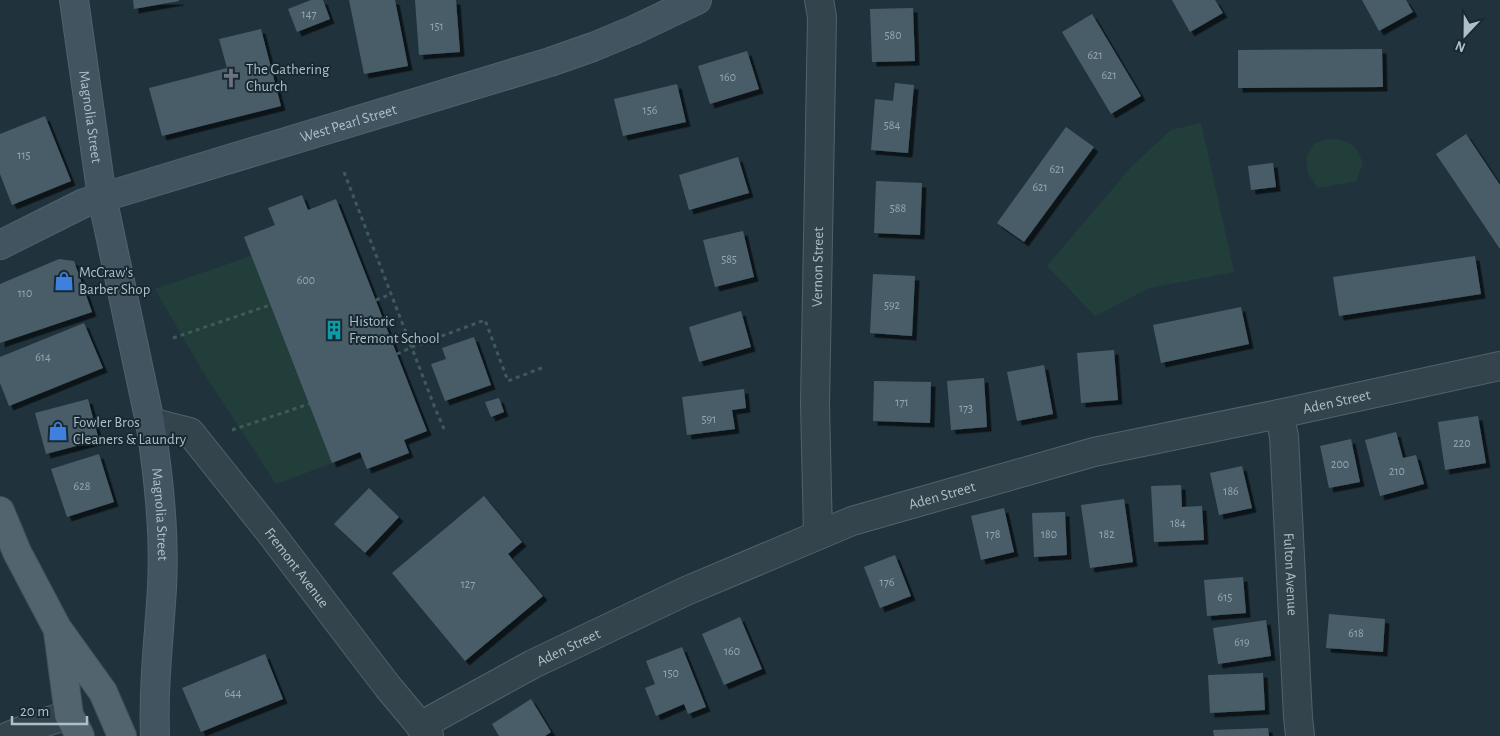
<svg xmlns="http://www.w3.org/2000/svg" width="1500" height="736" font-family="'Alegreya Sans',sans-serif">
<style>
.green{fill:#223e3b}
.building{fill:#485d69;filter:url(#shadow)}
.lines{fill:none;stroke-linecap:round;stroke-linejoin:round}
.street-casing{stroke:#52626b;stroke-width:30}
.secondary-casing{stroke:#52626b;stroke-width:30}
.primary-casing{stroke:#405059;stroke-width:30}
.path{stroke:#405a57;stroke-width:3;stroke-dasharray:4 4;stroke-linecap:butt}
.street{stroke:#34444d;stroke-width:28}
.secondary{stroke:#415460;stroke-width:28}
.primary{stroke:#52646d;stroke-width:28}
.labels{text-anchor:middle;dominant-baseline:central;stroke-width:4;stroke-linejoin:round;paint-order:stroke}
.number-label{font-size:12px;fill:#95a6b1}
.poi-label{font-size:15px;fill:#afbfc9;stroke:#192932;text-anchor:start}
.street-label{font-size:15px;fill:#afbfc9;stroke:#192932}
</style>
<defs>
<filter id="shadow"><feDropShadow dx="4.5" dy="4.5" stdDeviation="0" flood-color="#0009"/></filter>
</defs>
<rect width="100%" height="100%" fill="#20333d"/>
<path class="green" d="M1201,123L1234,272L1149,288L1095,316L1047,266L1133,165L1171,130Z
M1327,139C1349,140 1355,143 1363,163L1356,181L1318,188L1308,173L1306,157L1314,144Z
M251,256L332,463L276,484L202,370L155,289Z"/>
<path class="building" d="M133,0H179V1L134,9Z
M311,0H323L330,19L297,32L288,9Z
M349,0H395L408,66L364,74Z
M415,0H456L460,52L419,55Z
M1172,0H1215L1223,13L1190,32Z
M1362,0H1406L1413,12L1379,31Z
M913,8L915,61L872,62L870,9Z
M1092,14L1141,96L1111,114L1062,32Z
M261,29L281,106L162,136L149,88L227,68L219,39Z
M1382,49L1383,87L1238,88V50Z
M747,51L759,89L710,104L698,66Z
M895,83L914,85L908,153L871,150L875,99L893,101Z
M677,84L686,122L623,136L614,99Z
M45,116L71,181L12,205L0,174V134Z
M1066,127L1094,147L1024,242L997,223Z
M1466,134L1500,185V249L1436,154Z
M738,157L749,193L689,210L679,175Z
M1273,163L1276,187L1251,190L1248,166Z
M876,181L922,183L920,235L874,233Z
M302,195L308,210L336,199L427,431L404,440L409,453L367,469L360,452L332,463L244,237L275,225L268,208Z
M743,231L754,277L715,287L703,240Z
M1475,256L1481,294L1339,316L1333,277Z
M59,259L74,261L92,312L0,343V284Z
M873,274L915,276L912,336L870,333Z
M1241,307L1249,344L1161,363L1153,325Z
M741,311L751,347L699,362L689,327Z
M84,323L103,368L9,406L0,383V357Z
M474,337L491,385L445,401L431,364L446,359L442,348Z
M1114,350L1118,400L1081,403L1077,353Z
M1044,365L1053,414L1017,421L1007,372Z
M984,378L987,427L951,430L947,381Z
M874,381L931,382L930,423L873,421Z
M744,389L746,408L732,410L735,429L687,435L682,397Z
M499,398L504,412L491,417L485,402Z
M88,399L99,440L46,454L35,413Z
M1478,416L1486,463L1445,470L1438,422Z
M1396,432L1403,458L1416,455L1424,484L1380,496L1365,440Z
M1351,439L1360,482L1329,488L1320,446Z
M99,454L114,502L67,517L51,469Z
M1242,466L1252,508L1219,515L1210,473Z
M1181,485L1182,507L1202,506L1204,540L1154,542L1151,486Z
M369,488L399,517L365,553L334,524Z
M484,496L522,542L508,554L543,596L465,661L392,573Z
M1124,499L1133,562L1090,568L1081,505Z
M1004,508L1014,552L981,560L971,516Z
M1065,512L1067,555L1034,557L1032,513Z
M895,555L911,596L880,608L864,567Z
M1243,577L1246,613L1207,616L1204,580Z
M1329,614L1385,619L1383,652L1326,648Z
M740,617L762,669L724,685L702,634Z
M1266,620L1271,656L1218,664L1213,628Z
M682,647L706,707L688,714L684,704L656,716L645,688L655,684L646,661Z
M265,654L283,699L201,732L182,688Z
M1263,673L1265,710L1210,713L1208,675Z
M531,699L551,732L545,736H499L492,724Z
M1268,728L1269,736H1214L1213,730Z"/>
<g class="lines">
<defs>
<g id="street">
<path id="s1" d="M1279,414L1284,436L1298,717L1300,736"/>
<path id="s2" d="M150,422L190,432L269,531L388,687L429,736"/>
<path id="s3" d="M818,535L815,404L822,17L819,0"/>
<path id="s4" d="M420,726L533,664L686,591L852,521L1094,452L1279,414L1500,366"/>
<path d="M9,736L39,724L69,715"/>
</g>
<g id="secondary">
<path id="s5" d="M74,0L102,197L150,422C159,477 165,532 162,588C159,638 153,686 155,736"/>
<path id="s6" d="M0,245L84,203L550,62L593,47L634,30L697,0"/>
</g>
<path id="primary" d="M0,511L17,552L57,628L103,692L122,736
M58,632L69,715L80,736"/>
</defs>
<use href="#street" class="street-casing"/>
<use href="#secondary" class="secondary-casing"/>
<use href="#primary" class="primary-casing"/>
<path class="path" d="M344,172L435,408L444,429
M376,300L391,294
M173,338L270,305
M397,354L412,347L485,320L508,381L544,367
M232,430L309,404"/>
<use href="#street" class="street"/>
<use href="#secondary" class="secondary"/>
<use href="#primary" class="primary"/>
</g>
<defs>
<symbol id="church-bare" viewBox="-9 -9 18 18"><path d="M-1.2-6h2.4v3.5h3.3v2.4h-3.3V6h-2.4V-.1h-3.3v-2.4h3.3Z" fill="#6b7280" stroke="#192932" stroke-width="2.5" paint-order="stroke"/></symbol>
<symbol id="shop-bare" viewBox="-9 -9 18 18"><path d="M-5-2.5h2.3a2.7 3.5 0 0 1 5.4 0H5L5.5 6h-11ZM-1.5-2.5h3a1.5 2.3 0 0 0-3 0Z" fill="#3f7fe0" stroke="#192932" stroke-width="2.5" paint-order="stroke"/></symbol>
<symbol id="building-bare" viewBox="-9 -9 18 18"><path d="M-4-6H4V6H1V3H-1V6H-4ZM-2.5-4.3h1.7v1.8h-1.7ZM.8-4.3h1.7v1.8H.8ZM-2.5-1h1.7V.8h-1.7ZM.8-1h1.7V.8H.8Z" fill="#0f9aa8" stroke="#192932" stroke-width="2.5" paint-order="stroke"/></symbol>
</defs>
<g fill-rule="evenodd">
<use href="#church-bare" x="217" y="64" width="28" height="28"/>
<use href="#shop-bare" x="50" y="267" width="28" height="28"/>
<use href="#building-bare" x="320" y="316" width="28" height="28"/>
<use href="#shop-bare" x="44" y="417" width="28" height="28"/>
</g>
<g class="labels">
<g class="number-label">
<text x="309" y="14">147</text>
<text x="437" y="26">151</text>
<text x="893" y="35">580</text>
<text x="1095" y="55">621</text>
<text x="1109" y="75">621</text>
<text x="728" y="77">160</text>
<text x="650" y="110">156</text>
<text x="892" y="125">584</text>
<text x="24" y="155">115</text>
<text x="1057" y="169">621</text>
<text x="1040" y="187">621</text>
<text x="898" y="208">588</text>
<text x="729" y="259">585</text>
<text x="306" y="280">600</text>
<text x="25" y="293">110</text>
<text x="892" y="305">592</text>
<text x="43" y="357">614</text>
<text x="902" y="402">171</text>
<text x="966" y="408">173</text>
<text x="709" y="419">591</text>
<text x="1462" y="443">220</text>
<text x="1340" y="464">200</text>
<text x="1397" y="471">210</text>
<text x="82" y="486">628</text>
<text x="1231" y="491">186</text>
<text x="1178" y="523">184</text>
<text x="993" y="534">178</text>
<text x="1049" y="534">180</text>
<text x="1107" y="534">182</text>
<text x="887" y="582">176</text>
<text x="468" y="584">127</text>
<text x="1225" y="597">615</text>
<text x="1356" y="633">618</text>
<text x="1242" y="642">619</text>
<text x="732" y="651">160</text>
<text x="671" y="673">150</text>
<text x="233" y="693">644</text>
</g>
<g class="poi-label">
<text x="246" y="69">The Gathering<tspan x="246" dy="17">Church</tspan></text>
<text x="79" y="272">McCraw's<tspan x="79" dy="17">Barber Shop</tspan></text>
<text x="349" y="321">Historic<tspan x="349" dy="17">Fremont School</tspan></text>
<text x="73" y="422">Fowler Bros<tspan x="73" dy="17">Cleaners &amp; Laundry</tspan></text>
</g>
<g class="street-label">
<text stroke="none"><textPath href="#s5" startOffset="118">Magnolia Street</textPath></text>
<text stroke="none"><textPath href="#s6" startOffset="370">West Pearl Street</textPath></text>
<text stroke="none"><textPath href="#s3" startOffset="268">Vernon Street</textPath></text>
<text stroke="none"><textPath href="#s4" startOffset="978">Aden Street</textPath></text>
<text stroke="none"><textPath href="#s4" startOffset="572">Aden Street</textPath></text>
<text stroke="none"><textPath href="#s5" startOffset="522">Magnolia Street</textPath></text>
<text stroke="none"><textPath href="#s2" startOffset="214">Fremont Avenue</textPath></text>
<text stroke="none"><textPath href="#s1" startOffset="161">Fulton Avenue</textPath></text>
<text stroke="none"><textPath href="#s4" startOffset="168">Aden Street</textPath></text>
</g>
</g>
<g transform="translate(1465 35) rotate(202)" stroke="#192932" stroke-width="4" paint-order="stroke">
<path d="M0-4L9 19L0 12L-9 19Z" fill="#afbfc9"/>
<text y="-8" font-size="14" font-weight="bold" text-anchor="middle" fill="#afbfc9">N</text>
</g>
<path d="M12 716v8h75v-8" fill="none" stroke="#afbfc9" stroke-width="2.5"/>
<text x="20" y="716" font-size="15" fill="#afbfc9" stroke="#192932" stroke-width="4" paint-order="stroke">20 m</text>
</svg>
